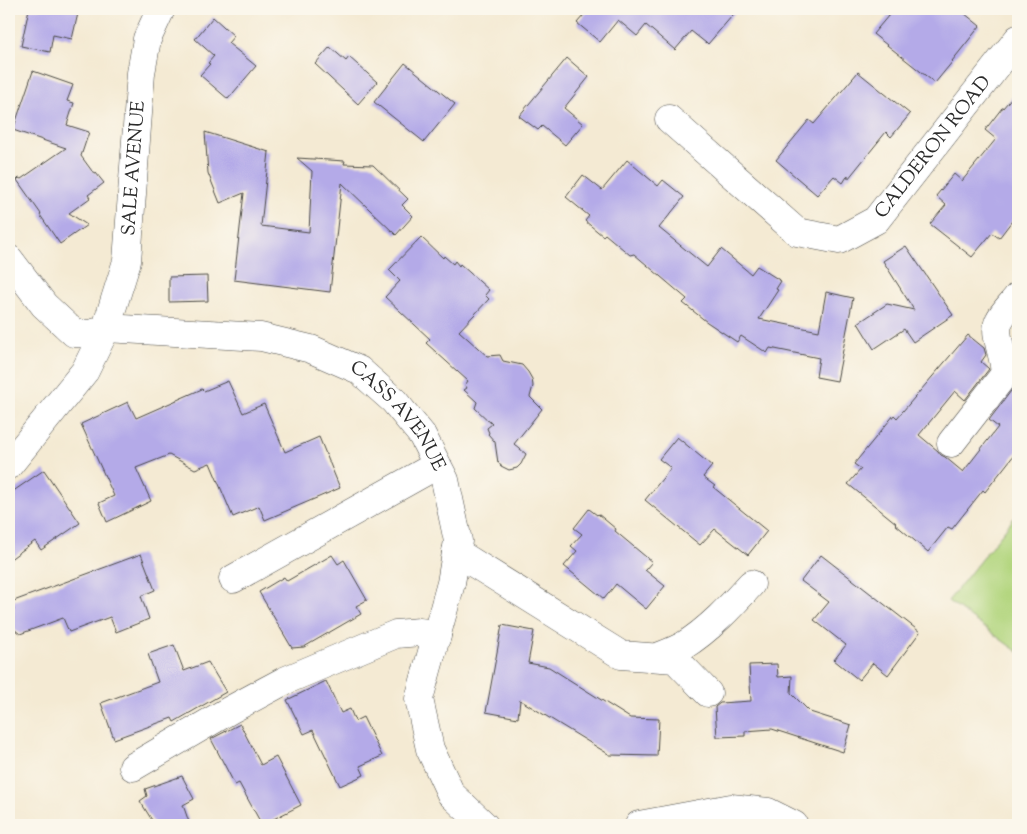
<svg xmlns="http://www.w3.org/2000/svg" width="1027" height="834" font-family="'Sorts Mill Goudy',serif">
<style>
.green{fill:#b3d67f;stroke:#6f8055}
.building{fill:#b4aae8}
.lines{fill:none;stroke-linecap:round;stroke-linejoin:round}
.minor-casing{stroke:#494844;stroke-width:29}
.minor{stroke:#fff;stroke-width:28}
.labels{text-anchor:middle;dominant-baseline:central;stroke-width:5;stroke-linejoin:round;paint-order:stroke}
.street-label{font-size:19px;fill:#2b2b2b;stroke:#fbf7ec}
</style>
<rect width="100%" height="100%" fill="#fbf7ec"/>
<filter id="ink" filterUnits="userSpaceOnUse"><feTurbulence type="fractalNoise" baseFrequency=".02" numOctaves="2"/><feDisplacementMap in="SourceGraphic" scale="10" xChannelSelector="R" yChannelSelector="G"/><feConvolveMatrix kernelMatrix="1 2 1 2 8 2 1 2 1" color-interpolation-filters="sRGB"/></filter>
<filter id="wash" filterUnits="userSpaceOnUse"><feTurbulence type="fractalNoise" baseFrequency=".0096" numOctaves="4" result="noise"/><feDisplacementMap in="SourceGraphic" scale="20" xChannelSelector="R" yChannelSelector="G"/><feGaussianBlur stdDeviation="1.12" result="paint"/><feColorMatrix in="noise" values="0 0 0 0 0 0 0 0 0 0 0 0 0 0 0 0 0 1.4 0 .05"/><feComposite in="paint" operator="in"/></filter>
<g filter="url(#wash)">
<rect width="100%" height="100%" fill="#f4ead3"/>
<path class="green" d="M1018,513V652L948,601Z"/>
<g id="blocks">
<path class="building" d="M29,9H79L72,39L53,35L50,52L21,46Z
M589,9H738L708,44L706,42V43L691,31L675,50L646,25L637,36L618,20L600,42L577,23Z
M894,9H959L980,26L952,61H953L935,83L873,34Z
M213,17L234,36L228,43L256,66L228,99L200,75L210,64L208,63L214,56L195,39Z
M330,47L346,61L349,57L377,82L358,104L315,64Z
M567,58L589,77L564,108L583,124L565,145L542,126L538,130L519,116Z
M405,63L455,104L424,142L374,102Z
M33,71L73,85L67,101L74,103L67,125L89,132L81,156L92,171L96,173L104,183L88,195L90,198L69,213L87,225L60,244L40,215L41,214L17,180L19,178L21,179L66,148L13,130Z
M858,72L910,114L891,137L886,132L848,179V175L843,183L834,176L817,195L776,160L809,120L814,124Z
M1018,90V213L999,238L992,233L972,257L930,224L946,205L936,196L954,174L962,181L996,139L985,130L1002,108H1003Z
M205,132L269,152L261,226L309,232L312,171L297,158L345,161L344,164L373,165L408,199L402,205L413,216L396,235L342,183L330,292L234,280L244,193L220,203L208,173Z
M627,160L658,186L663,180L684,197L659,228L707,267L721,249L751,274L757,266L781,281L776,289L778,290L759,319L819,331L826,292L853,298L837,381L816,377L819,358L770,348L767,353L741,336L737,342L707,322L683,303L687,299L634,254L630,255L605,234L603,236L585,221L589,216L566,197L583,175L602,190Z
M421,237L443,258L444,256L453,264L455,261L459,266L460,264L489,290L485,295L489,299L459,331L487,356L500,355L503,361L522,365L528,372L532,379L533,386L530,397L542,409L514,444L526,454L521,464L517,468L509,470L501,466L498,462V463L495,442L488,434L489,433L487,428L492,424L475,408L477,402L464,390L467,388L465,385L468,381L426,343L430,339L385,297L400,281L389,270Z
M906,246L953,315L913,342L904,329L874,349L858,323L887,304L914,310L883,261Z
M207,276L208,301L169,302V277Z
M968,335L984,348L986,355L981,362L988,368L989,369L965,400L955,391L919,435L938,451L941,455L945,457L963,472L998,427L989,420L1014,387L1018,390V450L985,492L983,490L952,529L948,527L928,552L895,524L896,523L848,484L861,469L854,464L894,415L897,418Z
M228,381L243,413L264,404L285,452L319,437L340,488L265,520L259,506L233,517L210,463L195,469L169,455L136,468L151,501L107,522L99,503L114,496L81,424L128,402L136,418L202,389L204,391Z
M677,437L712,466L703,477L715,486L713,487L767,531L748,555L715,529L700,545L645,500L671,468L659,459Z
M44,470L80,523L41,550L35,541L9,560V494Z
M589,509L597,515L598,514L616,529L615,531L652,562L645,570L665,586L646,609L616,584L604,599L564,566L577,551L571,546L582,534L574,528Z
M141,554L155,590L141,596L149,619L116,632L110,617L69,632L63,618L20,634L9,625V616L14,610L11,602Z
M332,555L338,564L344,560L367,600L356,606L361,614L304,647L292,648L259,592L284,577L287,581Z
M821,555L920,632L888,675L873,663L859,680L834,660L846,645L814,620L829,602L801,581Z
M502,625L534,631L528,663L549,667L630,718L659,719L657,756L610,755L520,700L518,718L486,712Z
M174,645L184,671L208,662L226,692L174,722L172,718L114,739L101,703L158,682L148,654Z
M777,664L778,677L792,676L791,693L810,712L851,725L843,752L772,729L745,731V736L717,737L715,707L720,703L751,701L749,665Z
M326,681L341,713L350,709L355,721L363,717L382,756L360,766L364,775L340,786L313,730L304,734L287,700Z
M240,724L261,765L276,757L301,805L262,825L239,783L235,785L211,739Z
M182,776L194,799L183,805L190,825H155L140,801L147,796L145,789Z"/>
</g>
</g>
<g filter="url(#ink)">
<use href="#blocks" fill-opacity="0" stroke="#494844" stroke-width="1"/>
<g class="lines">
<defs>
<g id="minor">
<path id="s1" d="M669,119L797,232L839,240L876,220L1018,39"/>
<path id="s2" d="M9,259L44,305L74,333L92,334L106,328L261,337L311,349L359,370L394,401L422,435L445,480L458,541L451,583L419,699L430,749L451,794L484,825"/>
<path d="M951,443L1004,375C1007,359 992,334 999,321C1003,312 1012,304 1018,296"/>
<path id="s3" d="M9,465L85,371L106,328L127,261L141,73L147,39L161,9"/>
<path d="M456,552L621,655L675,659L708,693"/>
<path d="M233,579L437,465"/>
<path d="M657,657C666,654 675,650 683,646C709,630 731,606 751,584"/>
<path d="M133,767L230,710L284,681L396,634L420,632L437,636"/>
<path d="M639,825L731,808L768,812L794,825"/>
</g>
</defs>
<use href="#minor" class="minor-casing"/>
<use href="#minor" class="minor"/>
</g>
</g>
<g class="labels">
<g class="street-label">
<text stroke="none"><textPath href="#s1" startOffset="348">CALDERON ROAD</textPath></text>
<text stroke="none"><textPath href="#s3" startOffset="332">SALE AVENUE</textPath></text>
<text stroke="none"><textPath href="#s2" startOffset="452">CASS AVENUE</textPath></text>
</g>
</g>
<rect width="1027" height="834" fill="none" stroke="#fbf7ec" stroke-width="30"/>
</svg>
